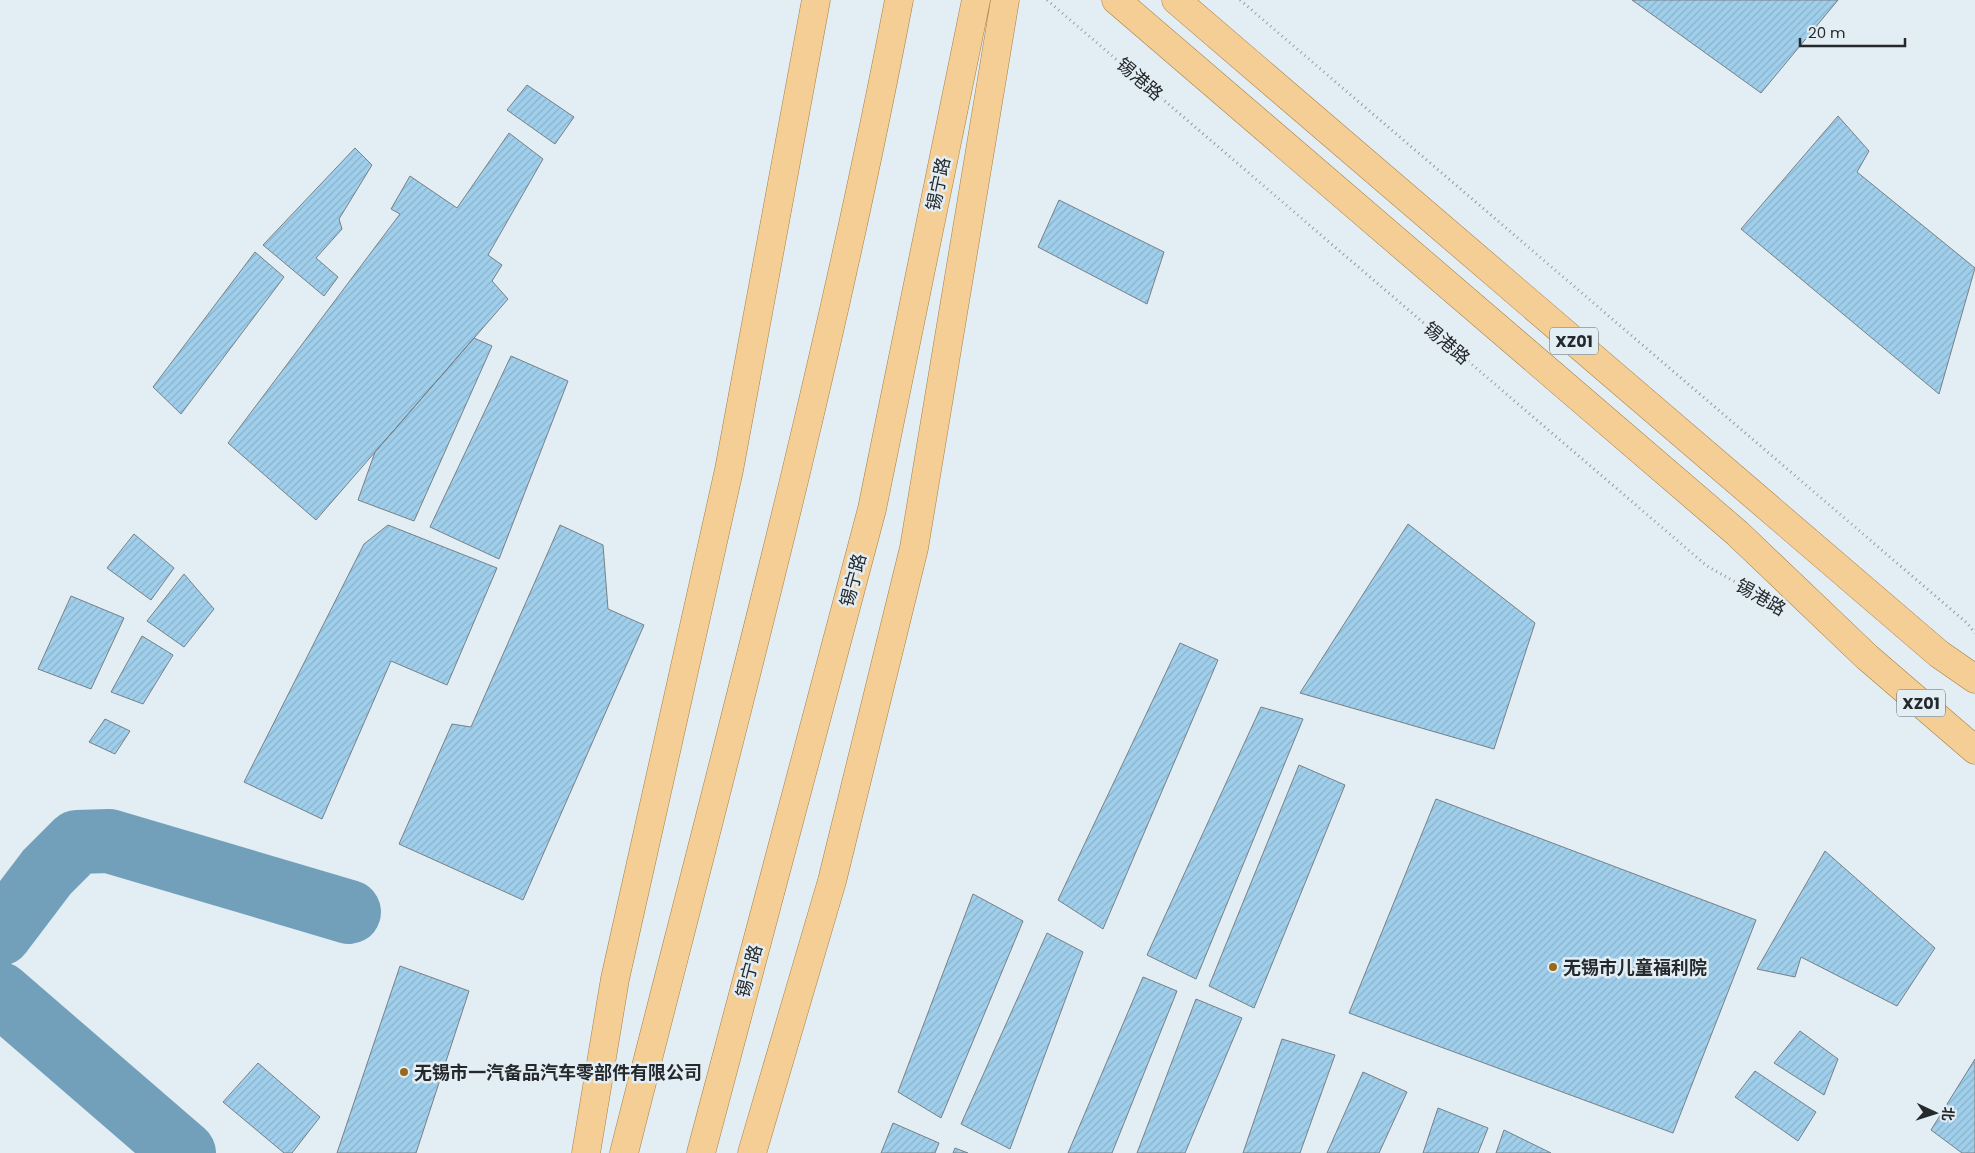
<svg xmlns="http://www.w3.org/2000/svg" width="1975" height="1153" font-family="Poppins,'Noto Sans SC',sans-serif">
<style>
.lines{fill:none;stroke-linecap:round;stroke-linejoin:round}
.river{stroke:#72a0bb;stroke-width:64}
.building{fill:url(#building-hatch);stroke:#778086}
.primary-casing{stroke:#a67f42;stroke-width:29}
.path{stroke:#939ba0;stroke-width:3;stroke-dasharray:1 4;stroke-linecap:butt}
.primary{stroke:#f4ce95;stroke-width:28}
.poi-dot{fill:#976918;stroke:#e2edf4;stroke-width:2}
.labels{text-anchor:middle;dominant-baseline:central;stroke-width:5;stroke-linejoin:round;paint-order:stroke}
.shield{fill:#e2edf4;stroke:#5e6467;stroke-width:1}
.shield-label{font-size:16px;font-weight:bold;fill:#25292b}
.street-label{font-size:18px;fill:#25292b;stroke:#e2edf4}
.poi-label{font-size:18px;font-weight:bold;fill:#25292b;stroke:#e2edf4;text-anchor:start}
</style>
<defs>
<pattern id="building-hatch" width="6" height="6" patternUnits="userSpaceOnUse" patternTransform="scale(1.25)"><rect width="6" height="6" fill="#a0cfec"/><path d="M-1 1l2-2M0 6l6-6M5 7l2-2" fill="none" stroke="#8ab2cb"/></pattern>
</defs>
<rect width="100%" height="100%" fill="#e2edf4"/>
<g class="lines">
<path class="river" d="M0,934L47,872L77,842L109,841L349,912
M0,994L184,1153"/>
</g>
<path class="building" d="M1632,0H1838L1761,93Z
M527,85L574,117L555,144L507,110Z
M1838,116L1869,151L1857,172L1975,268L1939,394L1741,229Z
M509,133L543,159L488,255L502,265L492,281L508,299L316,520L228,443L400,214L391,209L410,176L457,208Z
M355,148L372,165L339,219L342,229L316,258L338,277L324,296L263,245Z
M1059,200L1164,252L1147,304L1038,247Z
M255,252L284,277L181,414L153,387Z
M474,338L492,346L414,521L358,500L375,452Z
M511,356L568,381L499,559L430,527Z
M1408,524L1535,623L1494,749L1300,693Z
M388,525L497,568L447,685L391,661L322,819L244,782L364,544Z
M560,525L603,545L608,609L644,625L523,900L399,844L452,724L471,727Z
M134,534L174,568L151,600L107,568Z
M184,574L214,609L184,647L147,621Z
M71,596L124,618L91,689L38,669Z
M142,636L173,655L143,704L111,692Z
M1180,643L1218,660L1103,929L1058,900Z
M1261,707L1303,719L1196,979L1147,955Z
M105,719L130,731L115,754L89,742Z
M1299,765L1345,785L1254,1008L1209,986Z
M1436,799L1756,920L1673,1133L1349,1013Z
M1825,851L1935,948L1897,1006L1801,957L1795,977L1757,969Z
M973,894L1023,921L941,1118L898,1092Z
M1047,933L1083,952L1010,1149L961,1124Z
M400,966L469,991L416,1153H337Z
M1143,977L1177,991L1112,1153H1068Z
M1196,999L1242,1018L1185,1153H1137Z
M1800,1031L1838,1059L1824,1095L1774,1063Z
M1282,1039L1335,1055L1300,1153H1243Z
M1975,1059V1153H1962L1931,1130Z
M258,1063L320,1117L292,1153H284L223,1102Z
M1755,1071L1816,1112L1798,1141L1735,1097Z
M1363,1072L1407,1092L1379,1153H1327Z
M1438,1108L1488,1128L1478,1153H1423Z
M893,1123L939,1143L935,1153H881Z
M1504,1130L1551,1153H1496Z
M955,1148L968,1153H953Z"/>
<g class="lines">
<defs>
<path id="primary" d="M1116,0L1737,533L1867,657L1975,750
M1176,0L1939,654L1975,679
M586,1153L615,979L729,470L816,0
M624,1153C721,770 825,388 899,0
M701,1153L872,509L976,0
M752,1153L832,881L914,548L1005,0"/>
</defs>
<use href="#primary" class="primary-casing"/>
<path class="path" d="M1047,0L1707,566L1744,587
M1240,0L1967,623L1975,633"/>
<use href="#primary" class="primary"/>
</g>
<g class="poi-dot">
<circle cx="1553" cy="967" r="5"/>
<circle cx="404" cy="1072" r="5"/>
</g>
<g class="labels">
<g class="shield">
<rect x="1550" y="327.5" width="48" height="27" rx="4"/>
<rect x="1897" y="689.5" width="48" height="27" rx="4"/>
</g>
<g class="shield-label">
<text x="1574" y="341">XZ01</text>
<text x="1921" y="703">XZ01</text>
</g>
<g class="street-label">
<text transform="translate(1140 79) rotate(41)">锡港路</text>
<text transform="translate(938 184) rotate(-78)">锡宁路</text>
<text transform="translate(1447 343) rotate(41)">锡港路</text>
<text transform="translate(853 580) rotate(-75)">锡宁路</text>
<text transform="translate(1761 597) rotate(30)">锡港路</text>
<text transform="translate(749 971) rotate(-75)">锡宁路</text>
</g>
<g class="poi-label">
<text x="1563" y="967">无锡市儿童福利院</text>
<text x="414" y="1072">无锡市一汽备品汽车零部件有限公司</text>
</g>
</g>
<g transform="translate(1935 1113) rotate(94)" stroke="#e2edf4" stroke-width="4" paint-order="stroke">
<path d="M0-4L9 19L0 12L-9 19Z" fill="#25292b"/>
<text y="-8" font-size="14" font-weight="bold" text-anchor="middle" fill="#25292b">北</text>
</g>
<path d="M1800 38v8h105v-8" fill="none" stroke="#25292b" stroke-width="2.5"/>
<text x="1808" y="38" font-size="15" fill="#25292b" stroke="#e2edf4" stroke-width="4" paint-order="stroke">20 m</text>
</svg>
